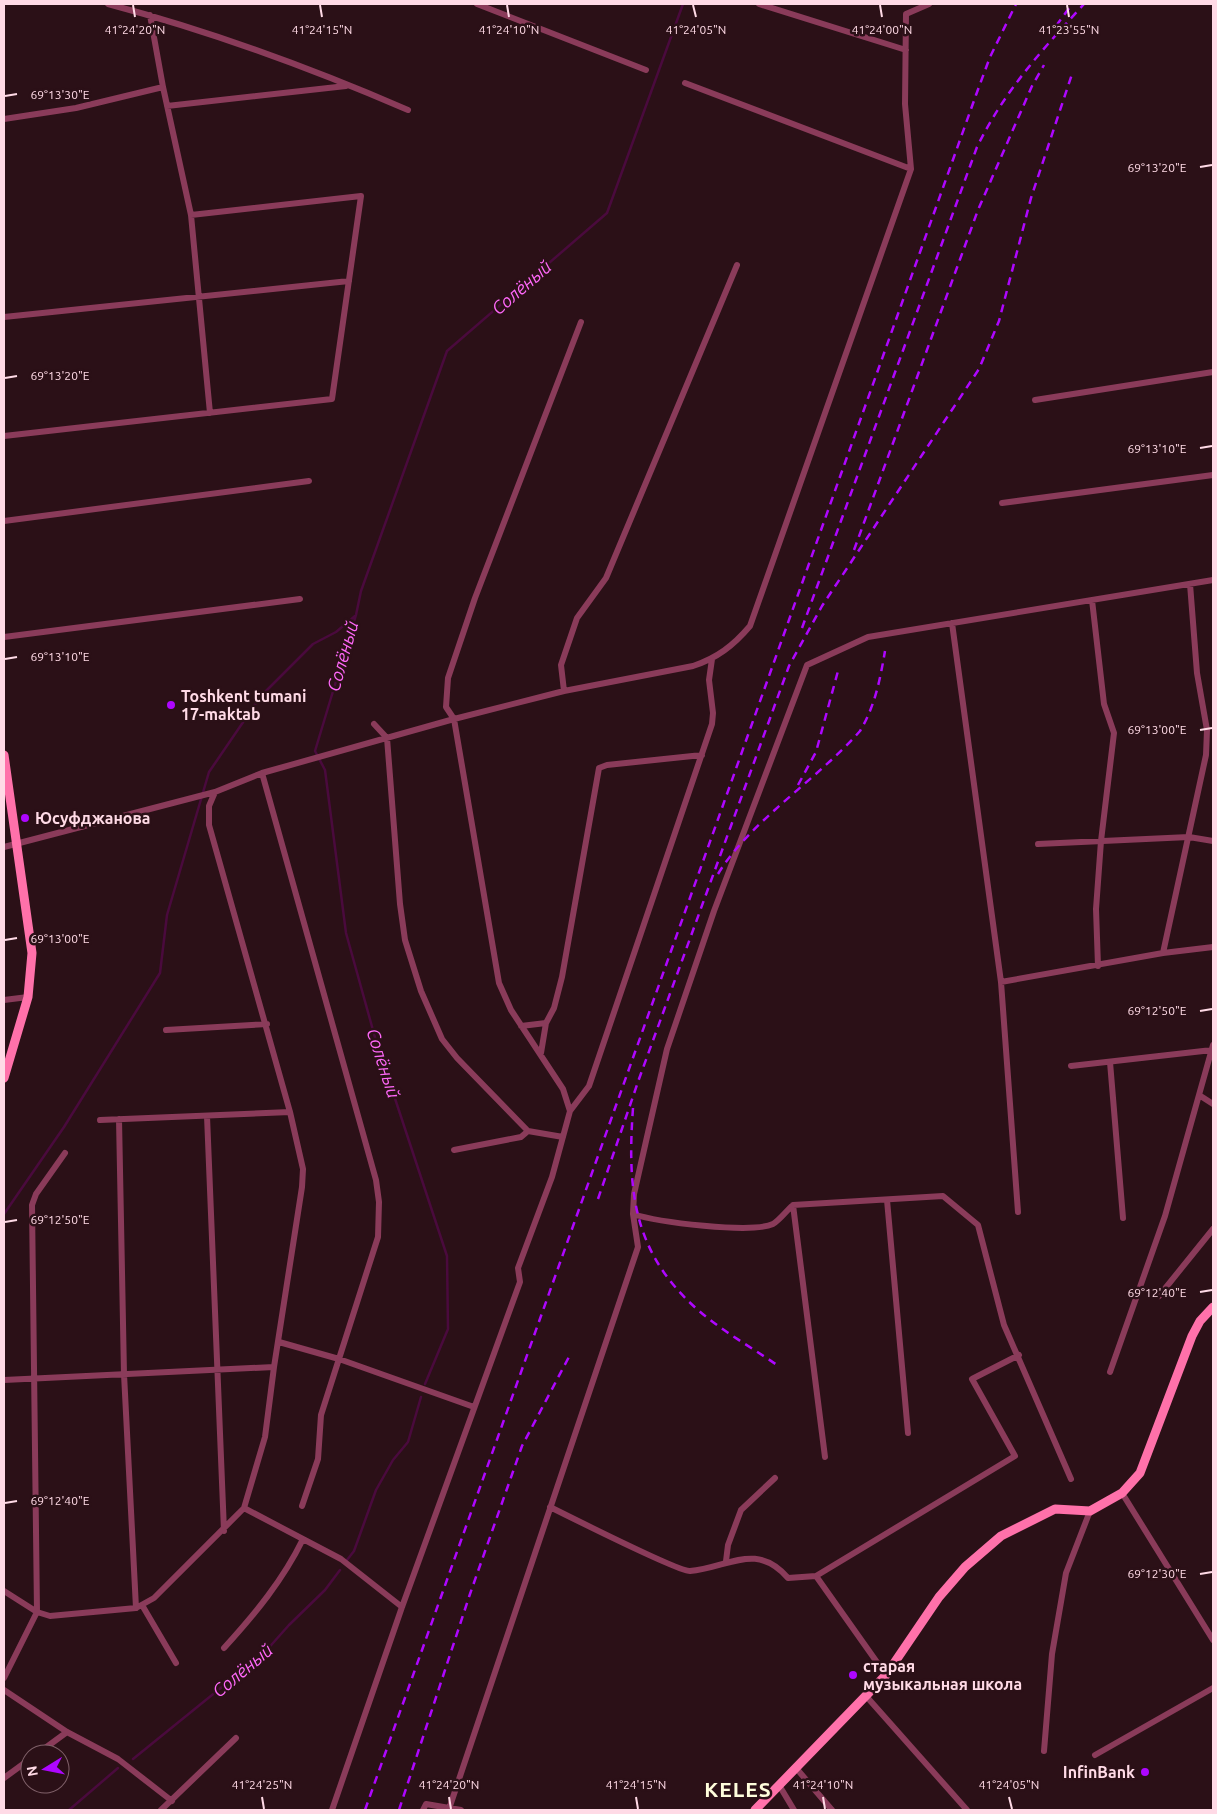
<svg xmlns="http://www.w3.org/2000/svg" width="1217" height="1814" font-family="Ubuntu,sans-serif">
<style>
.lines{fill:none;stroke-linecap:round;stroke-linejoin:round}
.stream{stroke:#4a0a3d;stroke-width:2.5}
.street{stroke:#8a3b5a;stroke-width:6}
.secondary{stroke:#ff71aa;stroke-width:9}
.rail{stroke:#ae06ff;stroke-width:2.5;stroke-dasharray:8 6;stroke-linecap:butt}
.ticks{fill:none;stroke:#ffdae6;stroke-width:2}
.poi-dot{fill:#ae06ff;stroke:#2b1017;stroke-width:2}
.labels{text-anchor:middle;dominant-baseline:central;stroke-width:5;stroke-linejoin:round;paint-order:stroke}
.poi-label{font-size:16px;font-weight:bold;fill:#ffdae6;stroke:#2b1017;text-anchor:start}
.water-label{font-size:18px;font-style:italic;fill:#ff68f9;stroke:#2b1017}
.district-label{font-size:21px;font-weight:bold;letter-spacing:1px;fill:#fffddc;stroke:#2b1017}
.ticks-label{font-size:12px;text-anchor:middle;fill:#ffdae6;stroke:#2b1017;stroke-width:5;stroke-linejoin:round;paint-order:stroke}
</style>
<rect width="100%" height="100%" fill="#2b1017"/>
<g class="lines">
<path class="stream" d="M4,1214L64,1127L160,973L167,915L209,772L261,696L313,644L336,632L355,616
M425,1384L448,1329L447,1256L376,1041L346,933L325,770L315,751L356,615L361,591L447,351L607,213L683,4
M347,1560L354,1551L376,1490L393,1460L408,1442L421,1397
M133,1759L265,1652L289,1625L325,1590L340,1570
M69,1810L118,1768"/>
<path class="street" d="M108,4C210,31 311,68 408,110
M477,4L646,70
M759,4L906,50
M150,15L163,87L191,215L210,413
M685,83L911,169
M167,106L346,86
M4,119L76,108L163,87
M4,317L349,281
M1035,400L1213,372
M4,436L332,399L361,196L191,215
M1002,503L1213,475
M4,521L309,481
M1092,600L1104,704L1114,733L1101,841L1096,909L1098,966
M952,623L1001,982L1018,1212
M4,637L300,599
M564,691L561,665L577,618L606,578L737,265
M374,724L387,738L400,904L405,940L421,991L442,1039L457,1058L528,1131L563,1137
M262,773L376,1180L379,1202L378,1237L321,1415L318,1459L302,1506
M1038,844L1189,837L1213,841
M4,847L215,792L262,773L454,719L564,691L693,666C717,658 733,646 750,626L911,169L905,104L906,14L929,4
M1163,953L1206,755L1207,730L1197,673L1190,584
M1001,982L1163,953L1213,947
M4,1000L28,997
M521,1026L546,1023
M166,1030L267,1024
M541,1053L546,1023L554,1008L562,977L599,768L607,765L702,755
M1110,1062L1123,1218
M1071,1066L1212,1050
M1199,1095L1213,1104
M570,1111L589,1086L712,724L713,713L709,680L712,659
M207,1116L224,1531
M119,1119L124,1374L136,1608
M100,1120L290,1112
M454,1150L521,1137L528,1131
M887,1200L908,1433
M793,1205L825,1457
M633,1214C657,1222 751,1234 773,1224C780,1220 787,1210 793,1205L943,1196L978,1225L1004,1325L1071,1479
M1159,1296L1213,1229
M279,1342L339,1359L474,1407
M1110,1372L1165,1216L1213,1045
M4,1380L274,1367
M1122,1493L1213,1640
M550,1507C568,1516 680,1572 690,1571C728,1568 756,1541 788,1578L816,1576L1015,1456L972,1379L1019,1355
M244,1508L341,1559L402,1607
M726,1561L728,1545L741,1510L775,1478
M816,1576L886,1675
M4,1591L37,1612L50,1616L136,1608L154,1598L244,1508L265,1437L274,1367L302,1187L303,1169L290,1112L209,825V806L215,792
M142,1605L176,1663
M224,1648C255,1614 283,1580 303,1539
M4,1678L37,1612L32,1205L36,1194L65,1153
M4,1690L67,1732L118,1759L172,1801
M866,1696L967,1810
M1044,1751L1052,1654L1066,1573L1090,1511
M37,1754L67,1732
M1095,1755L1213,1688
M796,1768L832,1810
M4,1778L30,1759
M779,1785L794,1810
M449,1809L638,1247L633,1214L634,1194L667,1049L714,911L807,665L868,637L1213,580
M161,1810L236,1738
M332,1810L402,1607L520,1282L518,1268L552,1177L570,1111L563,1089L511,1010L499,983L454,719L446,707L448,678L475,598L581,322
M423,1810L426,1804L461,1810"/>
<path class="secondary" d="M4,755L32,953L28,997L4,1078
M755,1810L886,1675L939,1597L965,1567L1001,1536L1055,1509L1090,1511L1122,1493L1140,1473L1192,1336L1200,1321L1213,1307"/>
<path class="rail" d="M1056,26L1072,4
M854,550L978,210L1032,86L1044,65
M802,628L977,147C1005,90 1042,50 1084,4
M798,785L816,752L838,671
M718,874C750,821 818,779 860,731C875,706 880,680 885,651
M633,1108C627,1190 633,1253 698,1310C722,1331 751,1347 777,1365
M598,1199L639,1079L789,666L822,606L979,369L999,321L1031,198L1073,71
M365,1810L976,95L990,57L1016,4
M399,1810L470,1594L522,1446L571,1353"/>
</g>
<path class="ticks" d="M133,5L135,17M320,5L322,17M507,5L509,17M693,5L696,17M880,5L882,17M1067,5L1069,17M5,96L17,94M1200,167L1212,165M5,378L17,376M1200,448L1212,446M5,659L17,657M1200,730L1212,728M5,940L17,938M1200,1011L1212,1009M5,1222L17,1220M1200,1292L1212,1290M5,1503L17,1501M1200,1574L1212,1572M262,1797L264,1809M449,1797L451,1809M636,1797L638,1809M823,1797L825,1809M1009,1797L1012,1809"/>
<g class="poi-dot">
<circle cx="171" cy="705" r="5"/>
<circle cx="25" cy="818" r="5"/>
<circle cx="853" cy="1675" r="5"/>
<circle cx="1145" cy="1772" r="5"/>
</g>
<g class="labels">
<g class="poi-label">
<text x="181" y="696">Toshkent tumani<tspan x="181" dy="18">17-maktab</tspan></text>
<text x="35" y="818">Юсуфджанова</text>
<text x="863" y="1666">старая<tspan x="863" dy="18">музыкальная школа</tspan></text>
<text x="1135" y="1772" text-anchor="end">InfinBank</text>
</g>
<g class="water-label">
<text transform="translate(521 287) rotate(-41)">Солёный</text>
<text transform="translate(342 656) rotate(-74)">Солёный</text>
<text transform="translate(384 1063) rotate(72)">Солёный</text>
<text transform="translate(242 1670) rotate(-40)">Солёный</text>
</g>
<g class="district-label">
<text x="738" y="1789">KELES</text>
</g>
</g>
<g class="ticks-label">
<text x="1069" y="34">41°23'55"N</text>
<text x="135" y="34">41°24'20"N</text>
<text x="322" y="34">41°24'15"N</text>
<text x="509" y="34">41°24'10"N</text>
<text x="696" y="34">41°24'05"N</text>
<text x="882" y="34">41°24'00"N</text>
<text x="60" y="99">69°13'30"E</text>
<text x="1157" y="172">69°13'20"E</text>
<text x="60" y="380">69°13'20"E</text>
<text x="1157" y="453">69°13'10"E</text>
<text x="60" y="661">69°13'10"E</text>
<text x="1157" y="734">69°13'00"E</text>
<text x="60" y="943">69°13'00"E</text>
<text x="1157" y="1015">69°12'50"E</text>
<text x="60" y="1224">69°12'50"E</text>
<text x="1157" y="1297">69°12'40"E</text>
<text x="60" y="1505">69°12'40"E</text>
<text x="1157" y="1578">69°12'30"E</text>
<text x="262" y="1789">41°24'25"N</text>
<text x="449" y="1789">41°24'20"N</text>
<text x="636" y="1789">41°24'15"N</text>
<text x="823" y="1789">41°24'10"N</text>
<text x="1009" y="1789">41°24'05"N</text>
</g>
<rect width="1217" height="1814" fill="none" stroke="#ffdae6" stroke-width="10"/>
<g transform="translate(45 1769) rotate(260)"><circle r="24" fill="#2b1017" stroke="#80616a"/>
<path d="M0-4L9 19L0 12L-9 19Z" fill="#ae06ff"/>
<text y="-8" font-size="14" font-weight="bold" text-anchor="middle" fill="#ffdae6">N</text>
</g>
</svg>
